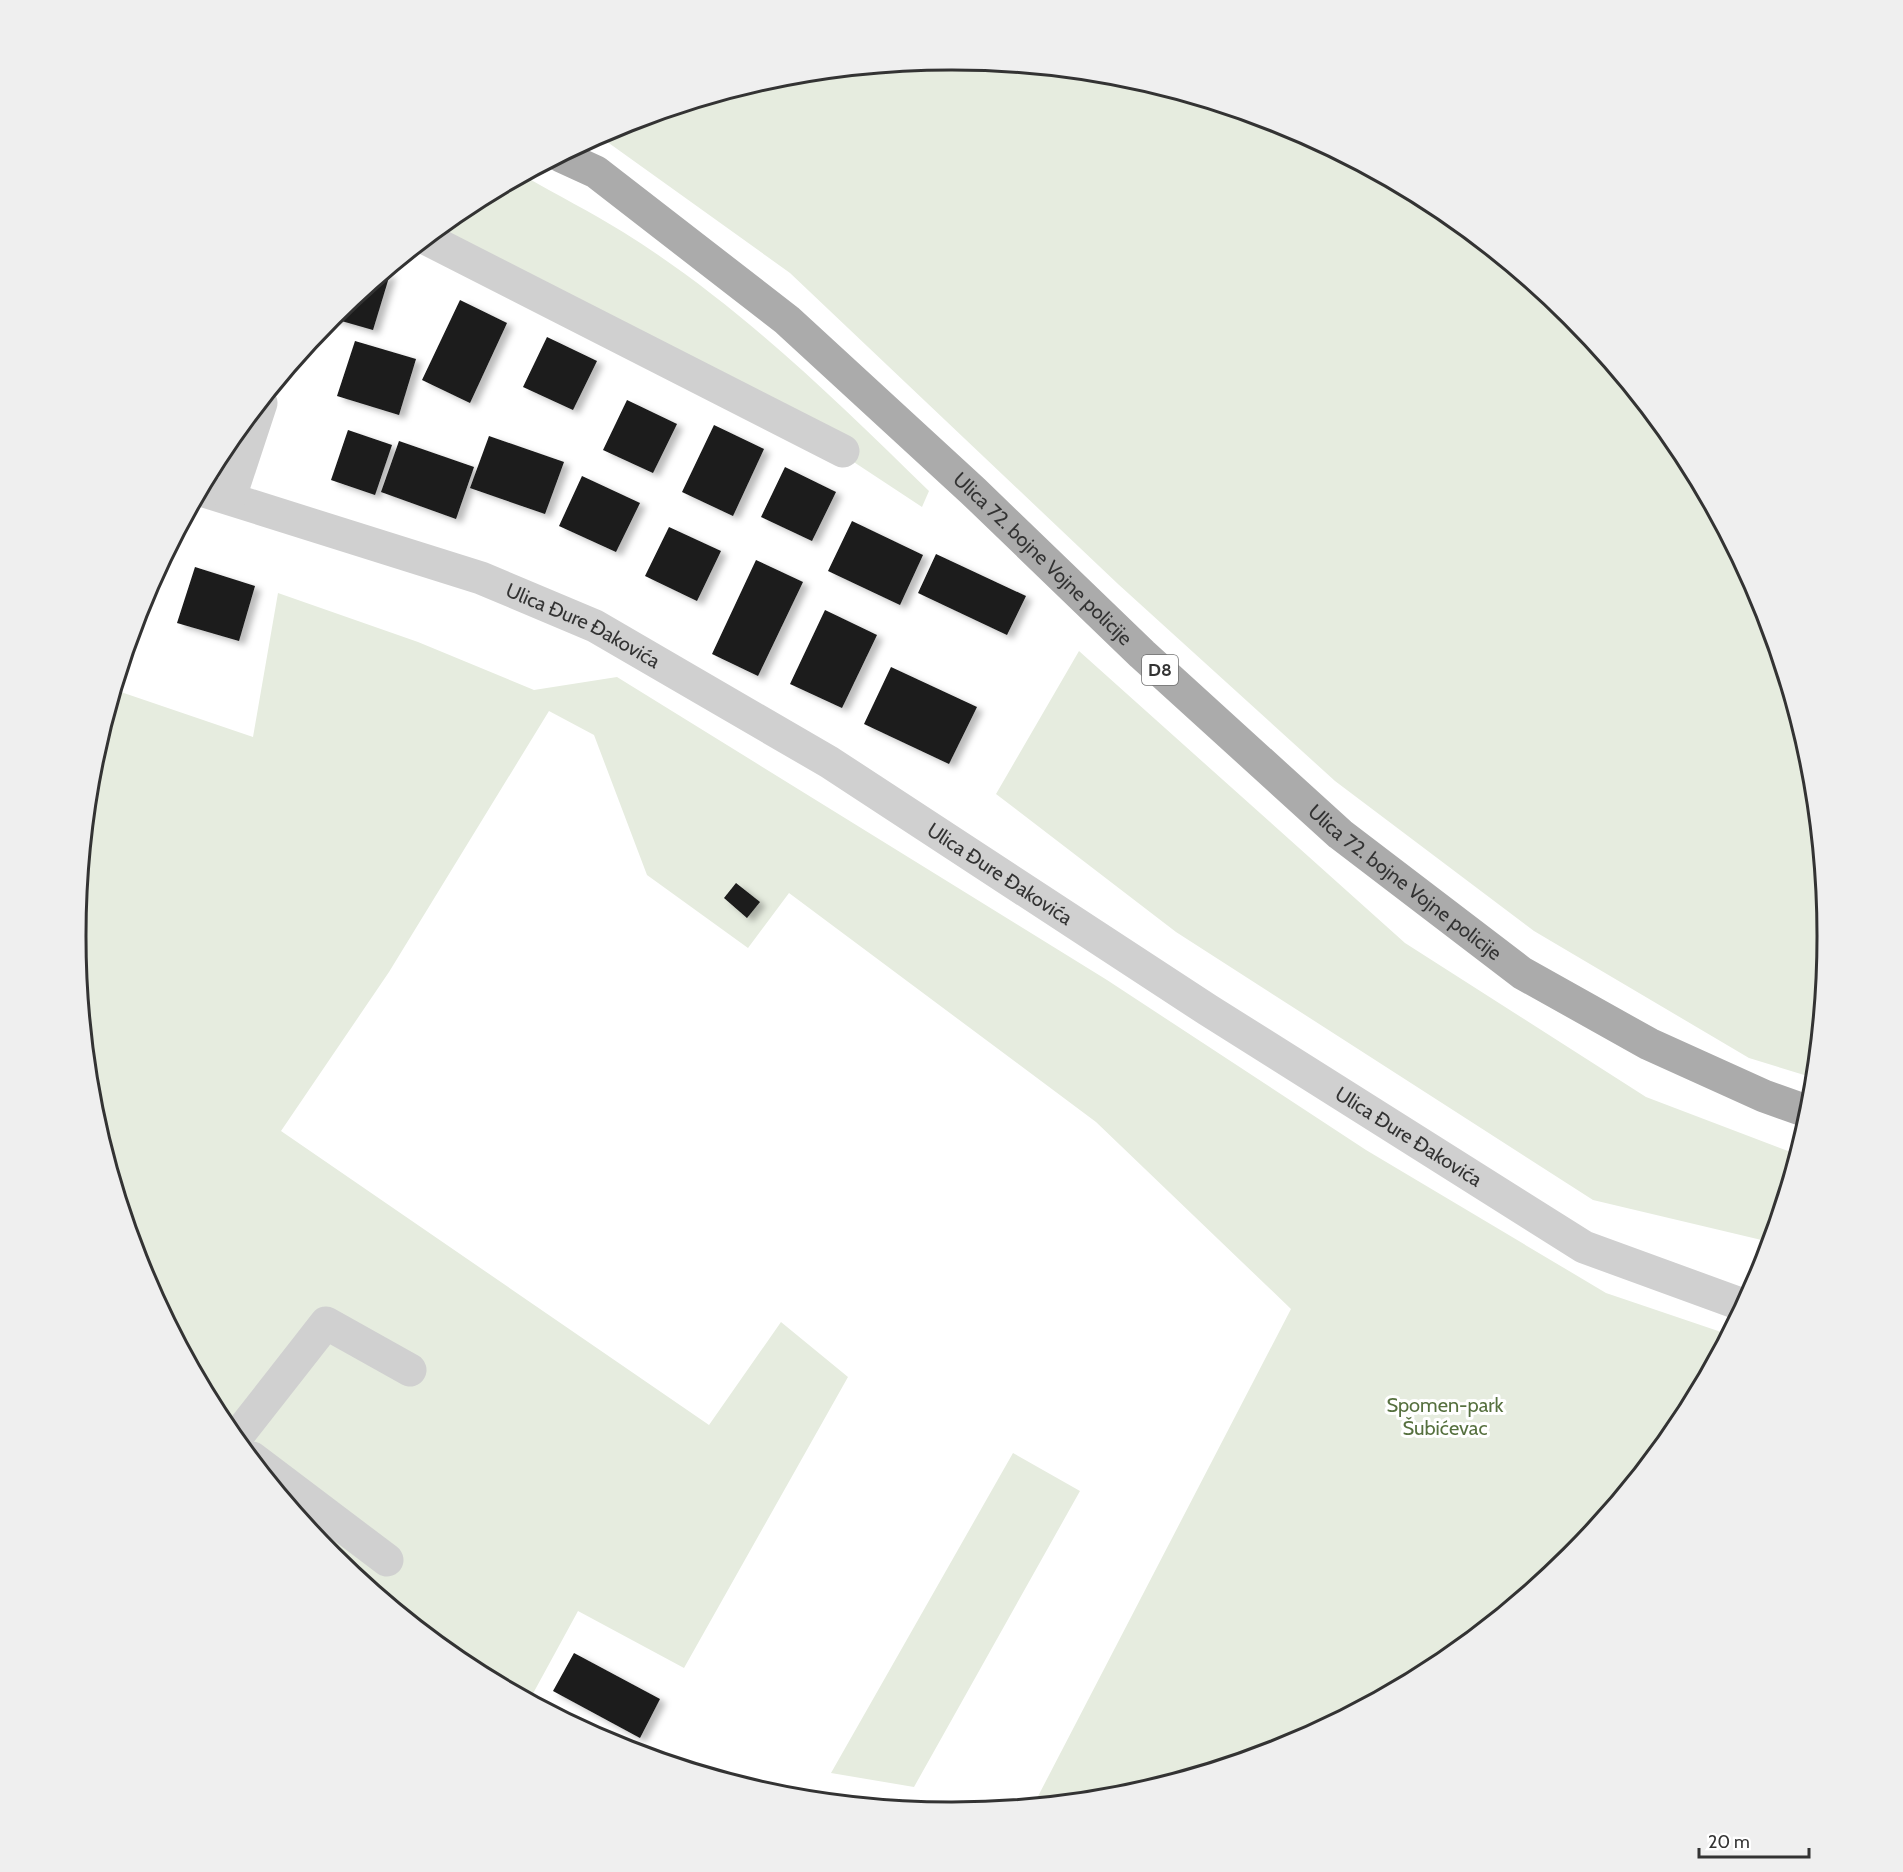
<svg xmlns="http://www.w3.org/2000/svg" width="1903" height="1872" font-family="Cabin,sans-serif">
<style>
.green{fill:#e6ecdf}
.building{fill:#1a1a1a;filter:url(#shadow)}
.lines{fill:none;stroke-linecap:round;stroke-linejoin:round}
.minor{stroke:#d0d0d0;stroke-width:33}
.major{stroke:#ababab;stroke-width:33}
.labels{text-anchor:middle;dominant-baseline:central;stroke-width:6;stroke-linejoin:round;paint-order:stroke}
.shield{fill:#fff;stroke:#707070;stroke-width:1.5}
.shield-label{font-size:18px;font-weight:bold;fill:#333}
.street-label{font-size:20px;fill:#333;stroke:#fff}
.park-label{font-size:20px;fill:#56703f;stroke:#fff}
.rim{fill:none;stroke:#333;stroke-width:3}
</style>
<defs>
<filter id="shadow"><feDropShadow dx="6" dy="4" stdDeviation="3" flood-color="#0004"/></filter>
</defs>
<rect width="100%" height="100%" fill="#fff"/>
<path class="green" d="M952,60L1123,77L1287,127L1438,208L1571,317L1680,450L1761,601L1811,765L1827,936L1814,1078L1749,1058L1534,931L1335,781L1118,584L790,273L599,136L617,127L781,77Z
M524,176C557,195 591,212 623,232C737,303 834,398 929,491L922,507L784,416L436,231L465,207Z
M278,593L418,642L534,690L617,677L1107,980L1366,1150L1606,1293L1727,1334L1680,1423L1571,1556L1438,1665L1286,1745L1122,1795L1034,1804L1291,1309L1096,1122L789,893L748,948L647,875L594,735L549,711L389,972L281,1131L709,1425L781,1322L848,1377L684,1668L578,1611L530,1699L465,1664L332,1555L223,1422L142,1271L92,1107L76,936L92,765L115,690L253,737Z
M1079,651L1405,943L1646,1097L1796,1154L1770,1242L1593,1200L1176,932L996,794Z
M1013,1453L1080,1491L914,1787L831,1773Z"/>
<path class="building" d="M385,273L390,274L373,330L331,318Z
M460,300L507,323L470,403L422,380Z
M547,337L597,361L573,410L523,387Z
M355,341L416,359L399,415L337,396Z
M627,400L677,424L653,473L603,450Z
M714,425L764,449L733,516L682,492Z
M348,430L392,445L375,495L331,480Z
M489,436L564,462L545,514L470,488Z
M399,441L474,467L456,519L381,492Z
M785,467L836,492L812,541L761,517Z
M582,476L640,503L616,552L559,526Z
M852,521L923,555L900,605L828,571Z
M669,527L721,551L697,601L645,576Z
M936,554L1026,596L1007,635L918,593Z
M756,560L803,582L758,676L712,654Z
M195,567L255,586L239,641L177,623Z
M825,610L877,635L842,708L790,684Z
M891,667L977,707L949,764L864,724Z
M736,883L760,902L747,918L724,898Z
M574,1653L660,1699L640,1738L553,1691Z"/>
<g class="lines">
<g class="minor">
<path d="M427,239L843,451"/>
<path id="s1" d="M201,490L481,578L595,626L829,762L1208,1010L1584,1247L1743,1305"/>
<path d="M230,497L261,403"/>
<path d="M236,1438L326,1323L410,1370"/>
<path d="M252,1458L387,1560"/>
</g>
<path class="major" id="s2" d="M561,156L596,172L787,320L973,491L1142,654L1340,834L1522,973L1649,1044L1764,1096L1809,1112"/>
</g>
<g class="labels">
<rect class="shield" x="1142" y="655" width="36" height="30" rx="4.5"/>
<g class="shield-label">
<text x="1160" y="670">D8</text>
</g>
<g class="street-label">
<text stroke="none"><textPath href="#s2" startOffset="630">Ulica 72. bojne Vojne policije</textPath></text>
<text stroke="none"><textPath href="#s1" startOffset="406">Ulica Đure Đakovića</textPath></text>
<text stroke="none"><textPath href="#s1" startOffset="892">Ulica Đure Đakovića</textPath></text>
<text stroke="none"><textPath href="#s2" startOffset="1116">Ulica 72. bojne Vojne policije</textPath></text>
<text stroke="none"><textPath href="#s1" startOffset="1378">Ulica Đure Đakovića</textPath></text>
</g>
<g class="park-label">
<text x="1445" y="1405">Spomen-park<tspan x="1445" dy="23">Šubićevac</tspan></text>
</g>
</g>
<path d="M0 0H1903V1872H0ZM951 70H952A865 865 0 0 1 1817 935V937A865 865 0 0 1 952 1802H951A865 865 0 0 1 86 937V935A865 865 0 0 1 951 70Z" fill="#efefef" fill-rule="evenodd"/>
<path class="rim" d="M951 70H952A865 865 0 0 1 1817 935V937A865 865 0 0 1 952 1802H951A865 865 0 0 1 86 937V935A865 865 0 0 1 951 70Z"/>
<path d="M1699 1848v9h110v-9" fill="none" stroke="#333333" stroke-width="3"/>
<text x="1708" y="1848" font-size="18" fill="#333333" stroke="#ffffff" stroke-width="4.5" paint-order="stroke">20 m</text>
</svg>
